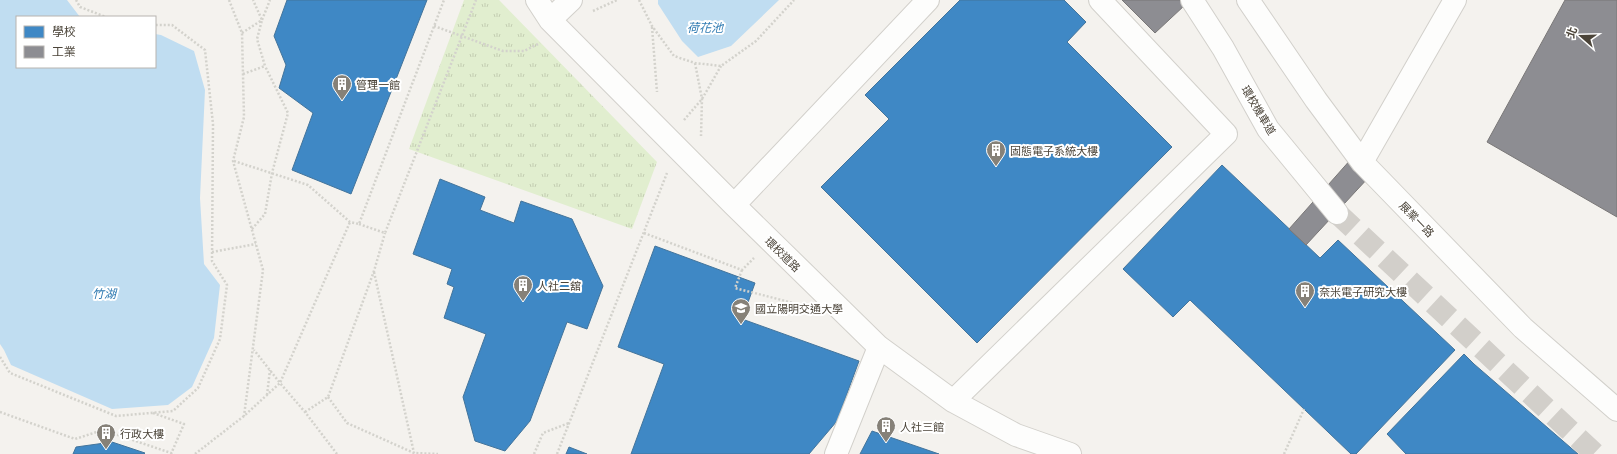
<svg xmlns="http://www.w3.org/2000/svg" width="1617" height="454" font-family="Barlow,'Noto Sans TC',sans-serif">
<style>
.grass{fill:url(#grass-tufts)}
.water{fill:#c0ddf1}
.schools{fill:#3f88c5;stroke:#43749b}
.industry{fill:#8d8d92;stroke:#797777}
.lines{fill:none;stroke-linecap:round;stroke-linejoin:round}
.minor-tunnel{stroke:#d2cfca;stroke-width:22;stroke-dasharray:22 11;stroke-linecap:butt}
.minor-casing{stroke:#d2d0cb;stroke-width:24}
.path{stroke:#d3d2cc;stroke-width:2.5;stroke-dasharray:2 2;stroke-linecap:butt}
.minor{stroke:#fdfdfc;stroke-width:22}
.labels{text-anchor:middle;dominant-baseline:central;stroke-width:4;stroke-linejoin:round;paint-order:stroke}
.poi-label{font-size:11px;fill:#4b4439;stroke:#fff;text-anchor:start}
.street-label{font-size:11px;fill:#4b4439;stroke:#fff}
.water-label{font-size:12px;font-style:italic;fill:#2e7ab2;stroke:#fff}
</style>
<defs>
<pattern id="grass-tufts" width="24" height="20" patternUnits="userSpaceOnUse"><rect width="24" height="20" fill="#e1eecf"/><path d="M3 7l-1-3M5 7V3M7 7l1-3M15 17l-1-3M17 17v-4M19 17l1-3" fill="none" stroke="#c3cdb2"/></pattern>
</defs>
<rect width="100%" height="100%" fill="#f4f2ee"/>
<path class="grass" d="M464,0H499L657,162L632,229L409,149Z"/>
<path class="water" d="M0,0H67L80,17H17V67H155V34L161,35L194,51L205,90L200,198L204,264L220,285L214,338L192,387L168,405L112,409L11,365L4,350L0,344Z
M658,0H779L731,46L698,57L682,41L658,4Z"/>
<path class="schools" d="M287,0H427L351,194L292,170L313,113L279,88L286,65L274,36Z
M960,0H1064L1086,22L1067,42L1172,147L977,343L821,187L889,119L865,95Z
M1222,165L1320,258L1338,240L1455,350L1356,454H1351L1190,300L1173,317L1123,269Z
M440,179L485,197L480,210L514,223L521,201L572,219L603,286L587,329L567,322L530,421L505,451L475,441L463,397L486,334L444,318L454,287L447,284L452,269L413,254Z
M655,246L755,283L742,319L859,361L837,421L809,454H631L664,364L618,347Z
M1464,354L1474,364L1578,454H1406L1387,434Z
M872,431L939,454H860Z
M112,442L145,453L144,454H73L76,447Z
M569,447L587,454H566Z"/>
<path class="industry" d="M1122,0H1182L1185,5L1155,33Z
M1565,0H1617V217L1487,142Z
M1352,158L1369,177L1306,245L1289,229Z"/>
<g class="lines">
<path class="minor-tunnel" d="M1337,213L1595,454"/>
<defs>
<path id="minor" d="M537,0L550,20L734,205L879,347L953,401L1016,435L1070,454
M1192,0L1223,48L1268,129L1337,213
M1248,0L1316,100L1362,162L1523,328L1617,410
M550,20L571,0
M1362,162L1455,0
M734,205L928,0
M953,401L1226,134L1100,0
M836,454L879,347"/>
</defs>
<use href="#minor" class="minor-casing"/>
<path class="path" d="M76,0L80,7L106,17
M229,0L242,33L244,117L233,161L263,270L244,416
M639,0L652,26L674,56L695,63L721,66L756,41L794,0
M593,11L617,0
M434,26L503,51H524L540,43
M652,27L657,92
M242,33L262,20L270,0
M695,63L702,99L701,136
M243,74L265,66L257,39L262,20L253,0
M684,120L702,99L721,66
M234,161L308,185L350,222L359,224L444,0
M359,224L385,233L476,0
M252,229L265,214L272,173L288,113L265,66
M644,233L742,270L754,258
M212,252L256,244
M742,270L735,288L801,305
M374,272L414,453
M0,357L10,373L116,416L173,411L198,388L220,339L227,285L212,261L213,124L205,50L172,25H155
M267,395L270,370
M328,397L347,423L414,453L438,454
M0,412L75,439L103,430L174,454
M305,412L328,397L374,271L385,233
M153,413L184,424L171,454
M195,454L244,416L280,383L254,350
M337,454L305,412L280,383L350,222
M534,454L543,433L569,423
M557,454L667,173
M1284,454L1304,409"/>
<use href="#minor" class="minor"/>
</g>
<defs>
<symbol id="building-pin" viewBox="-11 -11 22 30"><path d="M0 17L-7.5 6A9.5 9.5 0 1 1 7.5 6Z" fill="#868178" stroke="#fff"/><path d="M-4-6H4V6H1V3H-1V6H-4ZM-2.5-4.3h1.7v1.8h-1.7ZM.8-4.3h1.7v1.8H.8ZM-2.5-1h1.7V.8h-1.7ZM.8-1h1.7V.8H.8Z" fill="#fff"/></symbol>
<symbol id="university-pin" viewBox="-11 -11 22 30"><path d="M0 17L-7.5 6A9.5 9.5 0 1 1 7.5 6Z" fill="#868178" stroke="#fff"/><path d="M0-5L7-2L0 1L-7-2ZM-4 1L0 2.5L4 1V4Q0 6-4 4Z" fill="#fff"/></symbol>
</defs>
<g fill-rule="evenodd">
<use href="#building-pin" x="331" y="73" width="22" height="30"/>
<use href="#building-pin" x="985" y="139" width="22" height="30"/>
<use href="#building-pin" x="512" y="274" width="22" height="30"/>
<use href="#building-pin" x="1294" y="280" width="22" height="30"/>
<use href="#university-pin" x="730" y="297" width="22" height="30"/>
<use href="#building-pin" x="875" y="415" width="22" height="30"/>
<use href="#building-pin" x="95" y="422" width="22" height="30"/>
</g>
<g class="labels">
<g class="poi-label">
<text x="356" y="84">管理一館</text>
<text x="1010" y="150">固態電子系統大樓</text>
<text x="537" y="285">人社二舘</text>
<text x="1319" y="291">奈米電子研究大樓</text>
<text x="755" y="308">國立陽明交通大學</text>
<text x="900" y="426">人社三館</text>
<text x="120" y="433">行政大樓</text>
</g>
<g class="street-label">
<text transform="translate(1259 110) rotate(59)">環校機車道</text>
<text transform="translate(1417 219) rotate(46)">展業一路</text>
<text transform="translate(783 254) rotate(44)">環校道路</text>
</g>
<g class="water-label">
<text x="705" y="27">荷花池</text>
<text x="104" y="293">竹湖</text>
</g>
</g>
<rect x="16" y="16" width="140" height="52" fill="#ffffff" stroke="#b7b4b0"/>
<rect x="24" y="26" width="20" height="12" fill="#3f88c5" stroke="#b7b4b0"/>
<text x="52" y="36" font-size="12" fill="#4b4439">學校</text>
<rect x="24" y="46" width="20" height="12" fill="#8d8d92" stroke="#b7b4b0"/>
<text x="52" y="56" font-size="12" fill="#4b4439">工業</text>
<g transform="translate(1581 36) rotate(290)" stroke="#ffffff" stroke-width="3" paint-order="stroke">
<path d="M0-3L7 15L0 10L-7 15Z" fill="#4b4439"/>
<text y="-6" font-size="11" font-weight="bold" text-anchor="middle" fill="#4b4439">北</text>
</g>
</svg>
